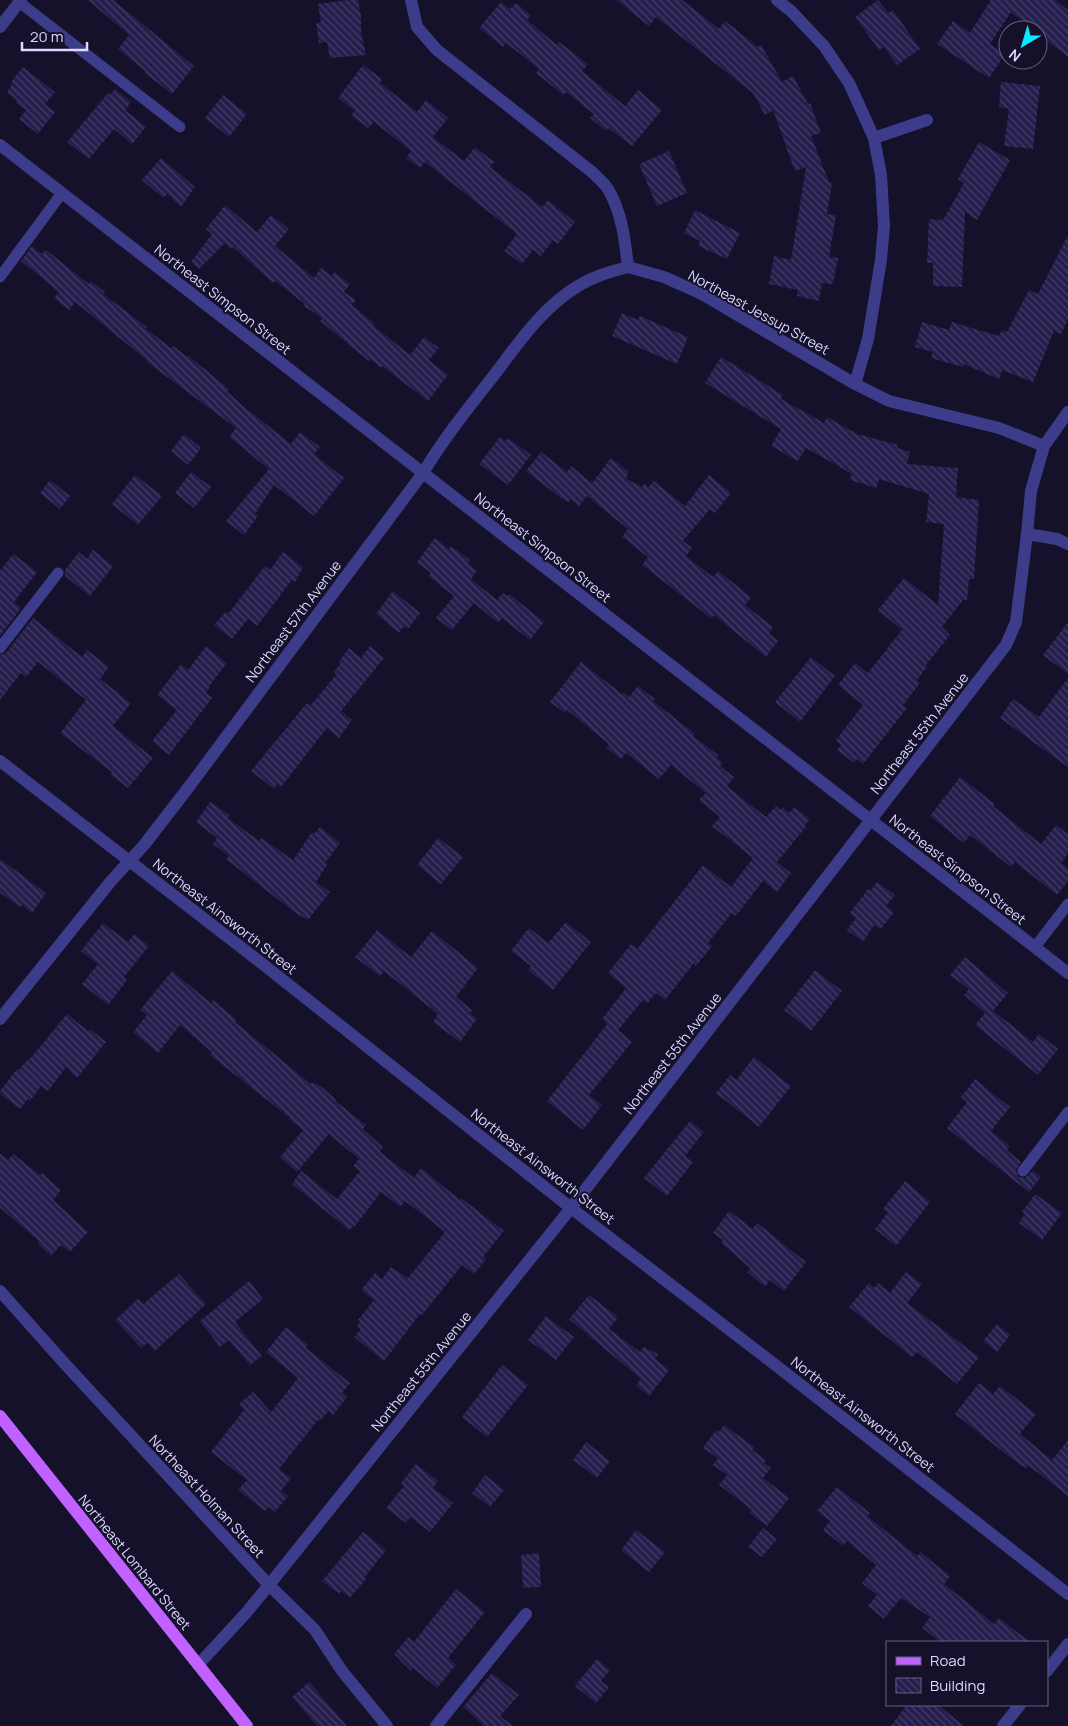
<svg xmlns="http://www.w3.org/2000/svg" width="1068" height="1726" font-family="Manrope,sans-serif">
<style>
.building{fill:url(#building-back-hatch)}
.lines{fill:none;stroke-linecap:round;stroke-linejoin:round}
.service{stroke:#3d3c8a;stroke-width:11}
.minor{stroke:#3d3c8a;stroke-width:12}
.primary{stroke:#c161ff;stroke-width:12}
.labels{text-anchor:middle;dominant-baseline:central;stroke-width:4;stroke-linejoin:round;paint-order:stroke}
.street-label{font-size:14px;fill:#dedaff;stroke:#15112b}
</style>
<defs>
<pattern id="building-back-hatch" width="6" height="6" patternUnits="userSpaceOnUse" patternTransform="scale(1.25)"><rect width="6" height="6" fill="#251d4c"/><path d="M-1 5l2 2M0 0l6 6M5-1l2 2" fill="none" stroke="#443d67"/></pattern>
</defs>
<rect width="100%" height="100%" fill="#15112b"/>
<path class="building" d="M88,0H113L194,66L172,94L145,73L146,72L118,49L129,35Z
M350,0H358L361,17V32L366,55L330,58L327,42L319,43L316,23L321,22L318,4Z
M616,0H682L719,29L725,21L758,47L761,45L782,82L793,76L808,104L810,103L821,133L811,136L829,182L832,183L827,214L836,215L829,257L838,258L833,283L831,284L822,283L819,301L797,296L798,290L769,284L774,256L791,260L806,167L795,171L773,110L765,115L753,93L656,17L649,26Z
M878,0L888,13L893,10L920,49L897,65L884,47L879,50L855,17Z
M991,0H1055L1068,10V57L1038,34V30H1033L1011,12L990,44L1005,54L989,78L937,44L953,21L970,33Z
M501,2L510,9L516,3L531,15L527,20L557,45L559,42L588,64L582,71L625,106L638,90L662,110L632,146L608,128L606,131L590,118L594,114L566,92L563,95L536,73L539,69L506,43L503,47L479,28Z
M363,65L382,79L380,83L417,112L426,100L448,118L433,137L464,161L475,147L494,162L490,167L542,207L548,200L575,222L558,244L553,240L541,256L533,250L522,264L504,251L517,234L425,162L420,168L406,158L411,151L374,122L368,128L351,115L355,111L338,98Z
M23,67L55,92L45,104L55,112L38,134L19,119L26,110L16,103L17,100L7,92L13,83L11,82Z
M1001,82L1040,86L1033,149L1004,146L1009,109L999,107Z
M115,89L131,102L125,110L146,127L132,144L114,129L89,159L67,142L108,93L110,95Z
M223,95L247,114L229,137L205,118Z
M979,142L1010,160L977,220L965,212L962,287L933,286V263H927L929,219L943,220L964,183L958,179Z
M669,151L687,193L657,206L639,164Z
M161,158L195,187L181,207L167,194L163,198L142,180Z
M225,205L257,232L271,215L289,229L275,246L314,278L321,268L332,276L334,272L350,284L344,292L356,300L352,305L375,324L374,326L410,355L424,337L439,348L429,360L448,375L428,401L382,366L381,368L370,359L369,361L320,321L322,318L304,306L305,304L275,281L273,283L233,247L231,249L225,243L199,269L191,262L212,234L206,229Z
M695,210L740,233L727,259L698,246L700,241L684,233Z
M1068,235V319L1061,334L1054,331L1033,382L1002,370L999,379L964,364L963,367L931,358L933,352L915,347L922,322L949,330L952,322L999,336L1002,330L1007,332L1029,290L1038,294Z
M32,246L42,254L46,250L89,284L91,281L105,292L103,294L147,327L146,329L171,348L173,346L186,356L187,355L229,389L227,392L238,401V402L291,444L300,432L320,447L314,454L344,478L314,516L274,485L255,514L258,516L244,535L226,521L269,469L229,437L236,428L147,362L148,361L75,302L69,310L54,298L59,292L21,261Z
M622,313L638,320L640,316L688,337L677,364L612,336Z
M721,357L783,395L781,399L824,423L827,417L857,434L898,445L897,448L910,452L907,464L958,468L956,497L979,500L974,579H969L967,600H963L942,627L950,635L926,665L927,667L917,680L920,683L903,705L907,708L863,764L857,759L854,763L837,750L841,745L836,740L863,705L838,685L855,663L868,673L902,630L878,610L904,578L938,605L944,524L926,522L929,494L879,479L876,488L850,480L852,474L806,448L798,461L771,446L781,429L705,383Z
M184,434L201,448L188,465L171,451Z
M500,437L506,441L508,438L531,455L508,485L479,464Z
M541,452L567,472L571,466L592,483L611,458L629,472L626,479L642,487L644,484L648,487L654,481L685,506L709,475L731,493L715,513L710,509L683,541L692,548L686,556L713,577L718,571L751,597L745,605L773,627L769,633L778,641L766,657L714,615L711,618L642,565L648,557L622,537L628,529L587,496L579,506L571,500L568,502L563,498L562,499L526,471Z
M191,472L211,487L194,508L175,493Z
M135,475L162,496L138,525L112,504Z
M50,480L70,496L60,509L40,493Z
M435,538L449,549L451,546L470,560L468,564L477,571L471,579L497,600L503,593L507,596L509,594L544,622L530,640L502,618L498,623L474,603L452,630L436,618L454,596L428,576L431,573L417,562Z
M93,550L113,566L90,596L65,576V570L79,552L87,559Z
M283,552L303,567L295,582L292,580L257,626L248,619L232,639L214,625L225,612L228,614L265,566L270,570Z
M13,554L37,572L14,602L21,608L0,636V571Z
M393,591L420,613L408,629L404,626L399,633L376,614Z
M33,618L82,657L87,650L109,667L100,679L131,703L113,726L153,758L128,788L110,774L112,772L60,733L86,700L38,662L26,677L21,673L0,700V655L6,653Z
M1068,622V674L1043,655Z
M206,646L227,663L209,686L210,687L206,693L212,698L169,755L152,741L177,710L157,695L181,664L188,670Z
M370,646L384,658L341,711L352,720L339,738L327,728L281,787L277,784L274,789L251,771L307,703L310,706L337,674L334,672L341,663L339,661L349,648L361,658Z
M811,657L835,676L800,722L775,702Z
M581,662L622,694L623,692L629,697L638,686L655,699L653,701L695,734L693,736L718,755L717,758L723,763L720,766L734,777L727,786L766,817L776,806L780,810L782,807L790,813L794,807L810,819L804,826L806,827L777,862L791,873L777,892L763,881L736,916L732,913L708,943L712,946L696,966L694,963L665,1000L656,993L647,1004L643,1000L618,1030L632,1042L589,1095L602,1105L583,1130L547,1101L607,1024L602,1019L626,988L608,973L631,944L638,948L703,865L731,887L753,858L712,826L720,817L699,800L706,793L671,765L659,779L626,753L621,759L606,748L609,744L567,710L565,713L550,702Z
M1068,678V767L1000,718L1013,699L1039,717Z
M960,777L995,804L993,806L1041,844L1056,825L1068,834V853L1061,863L1068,868V881L1057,895L1015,862L1011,867L970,835L964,843L930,816Z
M210,802L230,815L228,818L259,841L261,838L293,860L312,832L314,834L320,827L340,843L325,863L327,865L316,882L330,892L308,920L294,912L226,859L229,856L213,844L217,838L196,822Z
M438,838L463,857L441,884L417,865Z
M0,859L46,893L32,913L22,905L20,907L0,893Z
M877,882L895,895L886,906L894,912L881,929L874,925L863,942L847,930L856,918L850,913L868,889L871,890Z
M566,922L591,942L553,990L528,970L531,966L511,951L529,928L548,943Z
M103,923L128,942L134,934L149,946L124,977L127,980L108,1005L82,984L98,964L81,951Z
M377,930L411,957L432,931L478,968L456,997L472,1010L470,1013L477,1019L460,1042L433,1022L438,1014L384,971L380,976L355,957Z
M965,957L1008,993L993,1011L1033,1042L1039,1034L1058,1049L1038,1075L975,1025L985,1013L964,995L969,989L950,975Z
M815,970L842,991L811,1031L784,1010Z
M172,971L211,1003L213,1000L237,1020L235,1022L311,1084L313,1082L323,1088L336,1100L335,1101L366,1125L363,1129L383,1147L380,1152L414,1178L421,1168L460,1200L461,1198L504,1231L483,1257L486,1259L474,1274L462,1265L422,1315L420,1314L384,1361L354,1337L361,1329L357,1326L360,1322L358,1320L374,1300L361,1290L375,1273L382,1279L391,1267L408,1278L445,1232L405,1201L400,1207L381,1192L356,1225L349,1230L292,1184L301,1171L337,1199L360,1171L353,1166L359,1159L329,1134L297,1172L280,1157L303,1130L289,1119L290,1118L210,1055L212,1052L180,1025L158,1053L133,1032L147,1015L140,1010Z
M67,1014L88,1031L90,1029L106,1042L77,1078L66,1067L48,1091L41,1086L30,1101L28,1099L20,1109L0,1094V1091L17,1069L19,1070L28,1059L29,1060Z
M754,1057L791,1086L759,1127L716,1093L730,1075L736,1080Z
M975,1079L1010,1107L991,1131L1010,1146L1007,1150L1021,1162L1016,1170L1018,1177L1025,1178L1033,1171L1041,1177L1029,1192L947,1128L967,1102L961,1097Z
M690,1121L704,1132L685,1156L693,1162L667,1196L644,1178Z
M0,1153L8,1160L13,1154L40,1175L42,1173L61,1190L53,1200L88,1232L70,1252L61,1245L51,1256L38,1244L40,1242L0,1208Z
M905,1181L930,1202L896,1246L875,1229L888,1212L883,1209Z
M1035,1194L1062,1213L1042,1240L1019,1223L1025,1214L1022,1212Z
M729,1211L753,1229L757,1223L806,1262L784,1291L770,1280L765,1287L747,1272L750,1268L721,1243L723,1240L713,1233Z
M906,1272L922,1284L907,1303L979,1357L957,1384L917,1352L912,1357L849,1307L869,1283L874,1288L878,1283L890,1293Z
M179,1274L206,1304L155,1351L147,1343L141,1348L115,1320L138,1299L143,1304Z
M249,1281L263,1299L235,1322L262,1356L250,1365L229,1340L220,1347L200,1321Z
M589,1295L618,1317L609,1329L640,1352L644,1347L658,1354L655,1359L669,1370L649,1396L636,1385L641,1379L569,1319Z
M546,1316L574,1337L556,1360L528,1340Z
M997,1324L1010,1335L997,1352L983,1341Z
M286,1327L308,1345L306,1348L350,1383L342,1393L347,1397L333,1415L328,1411L320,1421L318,1420L279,1469L291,1478L281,1491L288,1496L275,1512L269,1507L265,1511L238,1490L247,1480L211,1452L244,1410L239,1404L253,1392L271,1412L298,1378L266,1352Z
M502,1365L528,1385L487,1437L462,1417Z
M979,1383L993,1394L1000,1386L1036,1414L1020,1434L1052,1460L1068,1440V1496L1028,1465L1026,1468L1016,1462L955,1414Z
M724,1425L754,1447L752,1450L766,1460L764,1463L771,1468L763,1478L789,1498L767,1526L749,1513L752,1510L719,1485L727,1475L713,1465L718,1458L703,1448L716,1430L719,1432Z
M586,1442L610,1461L597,1478L573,1460Z
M416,1464L438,1481L433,1488L453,1503L430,1532L410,1517L406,1523L386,1508L404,1486L401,1483Z
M485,1475L504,1490L490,1507L472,1493Z
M837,1487L870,1513L867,1516L917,1556L920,1552L950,1576L944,1584L994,1624L999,1618L1030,1642H940L922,1628L930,1617L901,1598L884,1619L868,1606L877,1595L862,1583L876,1565L847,1541L843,1546L823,1530L830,1521L817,1511Z
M763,1528L777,1539L762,1557L748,1547Z
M636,1530L665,1552L649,1572L621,1550Z
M363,1532L386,1550L364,1578L366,1579L350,1598L341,1591L339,1594L322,1581Z
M539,1553L541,1587L523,1588L521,1555Z
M456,1589L485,1612L448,1658L456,1665L437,1688L413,1668L411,1671L394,1654L408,1637L414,1642Z
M597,1659L610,1670L601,1681L609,1687L596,1703L575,1686Z
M492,1673L519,1695L500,1716L513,1726H484L463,1707Z
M309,1682L347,1726H317L292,1697Z
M907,1705H938L964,1726H891Z"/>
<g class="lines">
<path class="service" d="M19,2L180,127
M0,277L62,193
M0,648L58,573
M1035,947L1068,904
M1023,1171L1068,1112"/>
<path class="minor" d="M411,0L417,27L437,50L592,172C597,177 604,183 608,189C622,213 625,240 628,267L664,277L702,294L855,384L889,401L999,428L1044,446
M777,0L791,11L824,46L849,83L874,138L881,175L884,226L881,260L868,339L855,384
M0,27L21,0
M874,138L927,120
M0,145L1068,973
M1027,534L1057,539L1068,544
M0,761L255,958L571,1208L778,1367L1068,1594
M0,1019L111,881L144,845L185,792L423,473C444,438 469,407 495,374C519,342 543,307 578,286C594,276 610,272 628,267
M0,1291L65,1364L269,1585L315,1630L342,1671L387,1726
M198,1665L246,1613L269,1585L571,1208L1006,645L1016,622L1027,534L1031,491L1044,446L1068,412
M1047,1671L1068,1644
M436,1726L526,1614
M1003,1726L1020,1705"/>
<path class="primary" d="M0,1416L247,1726"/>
</g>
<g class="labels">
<g class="street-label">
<text transform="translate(223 299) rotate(38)">Northeast Simpson Street</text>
<text transform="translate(759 312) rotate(29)">Northeast Jessup Street</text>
<text transform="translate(543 547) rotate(38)">Northeast Simpson Street</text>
<text transform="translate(293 621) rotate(-53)">Northeast 57th Avenue</text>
<text transform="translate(919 733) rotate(-52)">Northeast 55th Avenue</text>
<text transform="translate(958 869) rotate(38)">Northeast Simpson Street</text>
<text transform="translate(225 916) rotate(38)">Northeast Ainsworth Street</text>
<text transform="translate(672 1053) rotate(-52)">Northeast 55th Avenue</text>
<text transform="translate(543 1166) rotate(38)">Northeast Ainsworth Street</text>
<text transform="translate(421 1371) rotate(-51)">Northeast 55th Avenue</text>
<text transform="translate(863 1414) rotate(38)">Northeast Ainsworth Street</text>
<text transform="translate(207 1496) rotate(47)">Northeast Holman Street</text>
<text transform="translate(135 1562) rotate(51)">Northeast Lombard Street</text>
</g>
</g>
<rect x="886" y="1641" width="162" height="65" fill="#15112b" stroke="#656180"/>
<rect x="896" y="1657" width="25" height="8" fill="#c161ff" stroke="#656180"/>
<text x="930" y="1666" font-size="15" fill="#dedaff">Road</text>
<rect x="896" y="1678" width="25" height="15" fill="url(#building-back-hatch)" stroke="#656180"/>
<text x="930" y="1691" font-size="15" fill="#dedaff">Building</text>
<g transform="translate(1023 45) rotate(218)"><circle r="24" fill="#15112b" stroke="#656180"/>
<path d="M0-4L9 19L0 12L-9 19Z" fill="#06ebff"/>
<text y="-8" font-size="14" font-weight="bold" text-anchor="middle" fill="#dedaff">N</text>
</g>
<path d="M22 42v8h65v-8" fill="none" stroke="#dedaff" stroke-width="2.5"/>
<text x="30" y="42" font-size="15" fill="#dedaff" stroke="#15112b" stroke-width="4" paint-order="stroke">20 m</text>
</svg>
